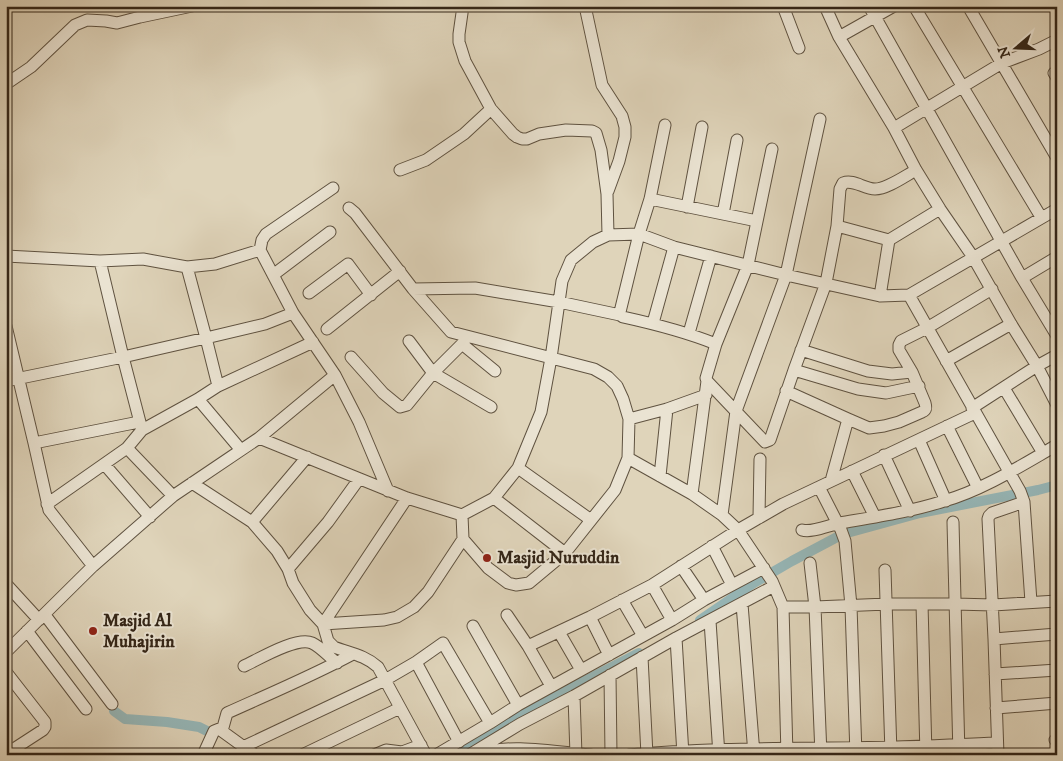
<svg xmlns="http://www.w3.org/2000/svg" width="1063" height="761" font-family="'IM FELL DW Pica',serif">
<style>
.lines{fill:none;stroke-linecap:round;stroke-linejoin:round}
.canal{stroke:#96b7b8;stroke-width:10}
.minor-casing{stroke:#5f5240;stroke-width:13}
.minor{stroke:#eae3d2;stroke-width:11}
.poi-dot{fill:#8f2418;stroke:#eae3d2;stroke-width:2}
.labels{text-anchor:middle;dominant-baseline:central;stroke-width:4;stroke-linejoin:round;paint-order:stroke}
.poi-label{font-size:18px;font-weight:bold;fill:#342618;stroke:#eae3d2;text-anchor:start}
</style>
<rect width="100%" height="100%" fill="#dfd4ba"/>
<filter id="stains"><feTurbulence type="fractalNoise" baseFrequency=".004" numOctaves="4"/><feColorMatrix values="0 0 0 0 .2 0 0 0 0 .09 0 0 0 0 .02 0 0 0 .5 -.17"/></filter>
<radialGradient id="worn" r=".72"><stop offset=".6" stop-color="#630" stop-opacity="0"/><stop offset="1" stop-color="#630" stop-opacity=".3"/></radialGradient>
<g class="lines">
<path class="canal" d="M847,533L920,513L1038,490L1057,485
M700,620L754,583L792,561L841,535
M114,711L125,719L167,722L199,727L211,733
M448,755L471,743L550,699L639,653"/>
<defs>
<path id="minor" d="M463,6L459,34V42L465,61L491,109L513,134L517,137L522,139H527L539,134L566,130L592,131L596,133L601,150L607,194L608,235
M585,6L602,85L622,116L625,127V137L619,161L608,191
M783,6L799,48
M825,6L839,37L894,128L916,170L940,209L973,257L1011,324L1037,366L1057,405
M869,6L1022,278L1057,336
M914,6L1041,217
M968,6L1057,158
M839,37L894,6
M1054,73L1057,78
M6,82H9L31,67L75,25L87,20L106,21L117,23L140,17L192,6
M665,125L650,199L639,234L620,312V315L623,317C655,324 686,332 716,344
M894,128L1002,63L1039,49L1057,40
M772,149L748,265L716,344L706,378L707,381L765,442L770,440L794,370L826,283L837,226L840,189L843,183C854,179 864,189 875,189C887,189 905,176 916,170
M400,170L426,160L464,134L491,109
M650,199L757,221
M687,207L702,127
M349,208L355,213L413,289L451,332L594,369L608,377L617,386L623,399L629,419L628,458L615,490L565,553L529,583L516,585L508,583L488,568L463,539
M723,214L737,140
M837,226L889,240
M260,250L262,240L266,234L333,188
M6,256L100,261L143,259L187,267L215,264L260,250L293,313L335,375L359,422L388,491
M100,261L123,357L142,430
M187,267L206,338L218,386
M273,275L330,232
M1022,278L1057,257
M413,289L475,288L559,302L620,315
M309,293L348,264L371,295
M909,295L1020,491L1024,502L1031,602
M880,296L889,240L940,209
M653,323L674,247
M6,326L34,443L49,510L93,566
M327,329L400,271
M689,333L711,256
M465,339L462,344L495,371
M409,341L433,373L491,407
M801,350L868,371L892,374L912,372
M351,357L383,393L400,407L407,405L433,373L462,344
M946,361L1011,324
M794,370L858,389L886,393L919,386
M6,381L123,357L206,338L265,324L293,313
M1004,388L1043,453
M786,391L848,419L869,428L884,426L899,422L922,412C927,410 926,407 925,403L912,372L899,350V345L901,341L927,328L992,289
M198,399L241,450
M972,408L1037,366L1057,355
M629,419L667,409L706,395
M947,426L978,488
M259,438L335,375
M919,440L946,501
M34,443L139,422
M127,448L173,496
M884,455L910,511
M628,458L692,494L722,515L738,530L772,581L783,607L787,755
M105,465L150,517
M518,468L591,520
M852,471L875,517
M660,476L667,409
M831,481L848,419
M192,483L252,522L277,551L288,569L293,583L310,610L323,624L328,641L334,647C349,653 365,655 378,667L426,755
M819,487L841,530L845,541L851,606L856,755
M692,494L707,381
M407,498L323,624L384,620L397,617L414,607L428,592L463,539L462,515
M494,498L565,553
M47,504L127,448L142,430L198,399L218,386L313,342
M722,515L736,411L786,275L820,119
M759,518L760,459
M252,522L307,457
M953,522L959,755
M802,530C812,533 829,525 840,523C875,517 910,512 944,501C983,490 1022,465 1057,445
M712,546L732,585
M810,563L815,607L821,755
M681,566L704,600
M288,569L328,522L359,479
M885,570L891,753
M6,584L39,620
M652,585L672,620
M622,600L643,636
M742,604L754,754
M922,604L926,755
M783,607H815L887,604H955L993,605L1057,601
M45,615L112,704
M507,615L528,646L551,686
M590,617L609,655
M710,621L719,755
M473,626L518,705
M27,631L86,709
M559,632L581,670
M676,638L683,755
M994,639L1057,634
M528,646L590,617L652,585L738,530L783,504L975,413
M6,652L93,566L173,496L259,438L407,498L462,515L494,498L518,468L541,412L551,358L562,281L571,260L593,242L608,235L639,234L674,247L786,275L880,296L909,295L1057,209
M642,657L647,755
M416,662L459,742
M244,666C259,659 297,636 312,643C321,647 329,657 337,663
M6,672L45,722V727L43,730L6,754
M995,674L1057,670
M610,675L611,755
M574,696L576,755
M996,708L1057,703
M222,731L227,713C269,694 312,676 353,654
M1055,740H1057
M243,747L385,680L416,662L443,643L490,723
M203,755L214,731L219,729L255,755
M302,755L400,708
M374,755L386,750L402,752L421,745
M436,755L490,723L518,705L672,620L704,600L764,568
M469,755L520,724L574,696L676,638L774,586
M479,755C504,742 563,753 591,755
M629,755C716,747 803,749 891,747C926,747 962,744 997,743
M998,755L994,639L988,519L989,516L992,513L1024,502"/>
</defs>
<use href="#minor" class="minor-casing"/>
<use href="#minor" class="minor"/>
</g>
<g class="poi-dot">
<circle cx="487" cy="558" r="5"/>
<circle cx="93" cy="631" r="5"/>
</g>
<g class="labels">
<g class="poi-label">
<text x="497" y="558">Masjid Nuruddin</text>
<text x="103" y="621">Masjid Al<tspan x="103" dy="21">Muhajirin</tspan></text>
</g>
</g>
<rect width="1063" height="761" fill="none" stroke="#dfd4ba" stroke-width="25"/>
<rect x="8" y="8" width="1048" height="746" fill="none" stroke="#342618" stroke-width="2.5"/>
<rect x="12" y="12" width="1038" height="736" fill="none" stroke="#342618"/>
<g transform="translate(1016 48) rotate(251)" stroke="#eae3d2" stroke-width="4" paint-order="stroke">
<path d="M0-4L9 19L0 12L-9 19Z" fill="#342618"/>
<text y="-8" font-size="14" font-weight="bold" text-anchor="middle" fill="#342618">N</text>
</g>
<rect width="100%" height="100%" filter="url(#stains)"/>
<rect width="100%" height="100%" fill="url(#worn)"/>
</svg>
